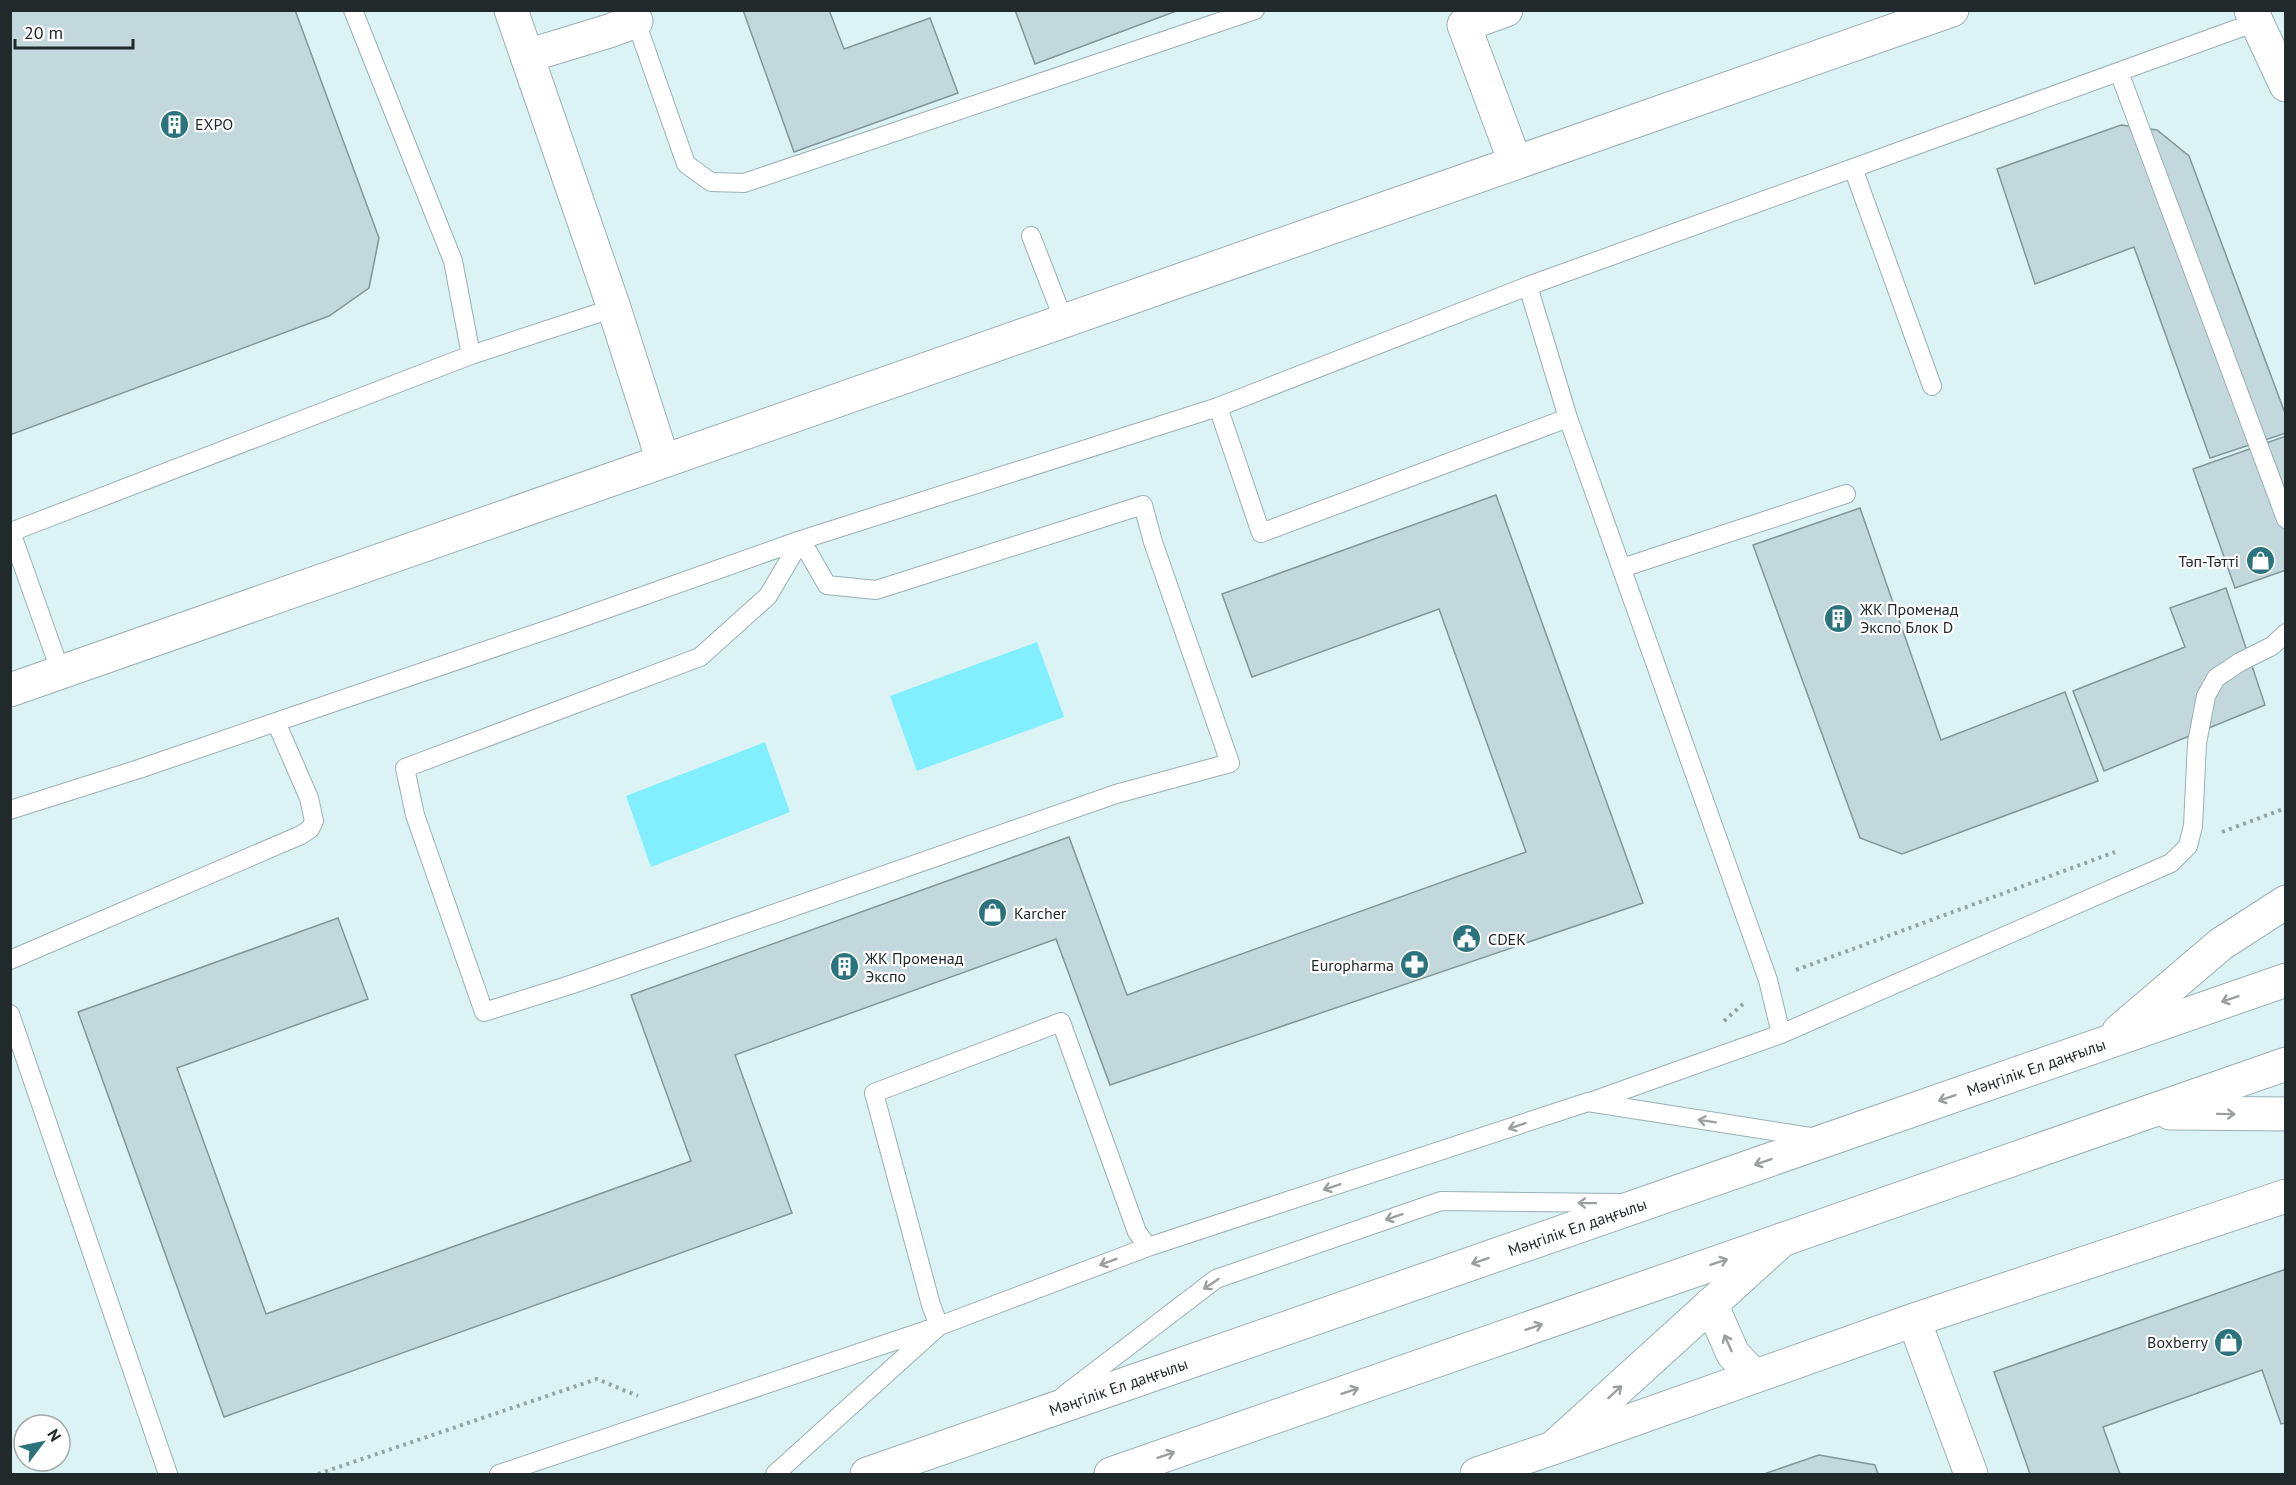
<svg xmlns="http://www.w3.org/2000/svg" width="2296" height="1485" font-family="'PT Sans',sans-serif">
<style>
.green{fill:#82effe}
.building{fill:#c2d8dc;stroke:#81979a;stroke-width:1.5}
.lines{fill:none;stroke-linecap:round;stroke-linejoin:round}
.service-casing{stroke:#9ab0b3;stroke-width:20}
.minor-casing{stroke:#9ab0b3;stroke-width:35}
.secondary-casing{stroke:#9ab0b3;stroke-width:35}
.path{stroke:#94a5a7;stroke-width:4;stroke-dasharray:3 4.5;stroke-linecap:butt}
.service{stroke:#fff;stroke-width:18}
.minor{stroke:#fff;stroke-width:33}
.secondary{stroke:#fff;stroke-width:33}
.oneway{stroke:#9b9fa0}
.labels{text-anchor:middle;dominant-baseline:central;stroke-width:4.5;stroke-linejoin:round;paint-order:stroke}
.poi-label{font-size:16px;fill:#212a2b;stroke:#fff;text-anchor:start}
.street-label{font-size:16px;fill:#212a2b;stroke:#fff}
</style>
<rect width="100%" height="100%" fill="#dcf3f6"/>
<path class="green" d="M1037,642L1064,717L917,771L890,696Z
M765,742L790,812L651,867L626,796Z"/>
<path class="building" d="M10,10H295L379,238L369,288L329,316L10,435Z
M743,10H829L844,49L930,18L958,93L794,152Z
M1015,10H1179L1035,64Z
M2121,125L2157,130L2189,156L2286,416V433L2210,458L2134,247L2035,284L1997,169Z
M2121,125L2157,130L2189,156L2286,416V433L2210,458L2134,247L2035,284L1997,169Z
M2286,436V570L2235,588L2193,469Z
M2286,436V570L2235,588L2193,469Z
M1496,495L1643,903L1110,1085L1056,939L735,1055L792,1213L224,1417L78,1012L338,918L368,999L177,1068L266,1314L691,1161L631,995L1069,837L1127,995L1526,852L1439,609L1252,677L1222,594Z
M1860,508L1941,740L2065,692L2098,781L1902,854L1860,838L1753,545Z
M2226,588L2265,705L2104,771L2073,691L2185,647L2170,608Z
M2286,1269V1423L2281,1424L2262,1370L2103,1427L2120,1474H2030L1994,1372Z
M1819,1455L1875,1465L1878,1474H1764Z"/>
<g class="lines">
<defs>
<path id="service" d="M633,13L686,164L711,182L744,183L1255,10
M2119,72L2286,519
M1853,168L1932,386
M1031,236L1064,321
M1528,286L1568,418
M471,355L614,308
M1143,505L1153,542L1230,763L1116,794L573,984L484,1012L415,815L405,768L700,657L768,596L801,540L827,585L876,590Z
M1622,568L1846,494
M61,673L11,532L471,355L453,261L353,10
M10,810L139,769L276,722
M10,960L301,835L310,829L314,821L309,798L276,722L561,625L801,540L1218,407
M10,1014L168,1474
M1781,1034L1768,980L1568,418L1261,533L1218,407L1528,286L2256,22
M1590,1102L1781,1034L2171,863L2188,846L2193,826L2197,743L2206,696L2216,678L2240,662L2272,646L2286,633
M1063,1396L1216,1279L1441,1201L1619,1203
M499,1474L939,1326L931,1305L874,1093L1061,1022L1137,1232L1148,1247
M775,1474L939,1326L1148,1247L1588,1102L1817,1138"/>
<path id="minor" d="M511,10L614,308L663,461
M1506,10L1464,25L1515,162
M2251,10L2286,85
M527,56L609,31L636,21
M10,690L1952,10
M1711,1304L1733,1354L1754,1376
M1914,1320L1971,1474
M1553,1448L1914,1320L2286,1196
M1477,1474L1553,1448L1782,1240"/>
<g id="secondary">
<path d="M2119,1031L2221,944L2286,902"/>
<path d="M2170,1113L2286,1114"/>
<path id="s1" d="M867,1474L2286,980"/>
<path d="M1111,1474L2286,1064"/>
</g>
</defs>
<use href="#service" class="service-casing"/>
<use href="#minor" class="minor-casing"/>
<use href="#secondary" class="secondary-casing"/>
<path class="path" d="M2222,832L2286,808
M1796,970L2115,852
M1724,1021L1743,1004
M318,1474L597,1379L638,1396"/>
<use href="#service" class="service"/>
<use href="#minor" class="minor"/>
<use href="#secondary" class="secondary"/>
</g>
<defs><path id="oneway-shaft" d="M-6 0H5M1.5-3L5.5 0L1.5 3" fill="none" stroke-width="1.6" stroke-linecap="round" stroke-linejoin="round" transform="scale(1.5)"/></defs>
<g class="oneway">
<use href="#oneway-shaft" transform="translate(2230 999) rotate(161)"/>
<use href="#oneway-shaft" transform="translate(1947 1098) rotate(161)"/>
<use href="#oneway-shaft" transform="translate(2226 1114) rotate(1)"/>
<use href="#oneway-shaft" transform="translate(1707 1121) rotate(-171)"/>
<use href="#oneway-shaft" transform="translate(1517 1126) rotate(162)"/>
<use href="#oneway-shaft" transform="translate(1763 1162) rotate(161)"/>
<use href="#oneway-shaft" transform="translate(1332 1187) rotate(162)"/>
<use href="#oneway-shaft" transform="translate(1587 1203) rotate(-179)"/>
<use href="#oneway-shaft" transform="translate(1394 1217) rotate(161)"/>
<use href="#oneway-shaft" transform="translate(1480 1261) rotate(161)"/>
<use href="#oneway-shaft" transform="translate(1108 1262) rotate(159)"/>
<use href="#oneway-shaft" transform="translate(1719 1262) rotate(-19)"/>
<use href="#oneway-shaft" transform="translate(1211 1284) rotate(146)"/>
<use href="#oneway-shaft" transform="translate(1534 1327) rotate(-19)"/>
<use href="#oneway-shaft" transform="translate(1728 1343) rotate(-114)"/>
<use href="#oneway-shaft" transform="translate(1350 1391) rotate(-19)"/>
<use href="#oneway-shaft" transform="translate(1615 1392) rotate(-42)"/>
<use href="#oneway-shaft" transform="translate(1166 1455) rotate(-19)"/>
</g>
<defs>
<symbol id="building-disc" viewBox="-11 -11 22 22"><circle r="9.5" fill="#2b747d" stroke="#fff"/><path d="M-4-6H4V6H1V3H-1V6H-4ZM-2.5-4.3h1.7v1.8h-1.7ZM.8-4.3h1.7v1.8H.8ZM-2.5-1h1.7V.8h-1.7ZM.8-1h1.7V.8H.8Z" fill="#fff"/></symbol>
<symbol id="shop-disc" viewBox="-11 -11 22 22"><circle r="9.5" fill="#2b747d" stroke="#fff"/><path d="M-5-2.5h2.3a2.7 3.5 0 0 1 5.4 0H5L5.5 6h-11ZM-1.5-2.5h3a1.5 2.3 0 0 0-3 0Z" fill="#fff"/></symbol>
<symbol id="civic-disc" viewBox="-11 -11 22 22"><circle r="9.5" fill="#2b747d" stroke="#fff"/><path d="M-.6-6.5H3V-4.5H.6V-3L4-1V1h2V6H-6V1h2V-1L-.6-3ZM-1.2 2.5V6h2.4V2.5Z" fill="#fff"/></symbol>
<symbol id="pharmacy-disc" viewBox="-11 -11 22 22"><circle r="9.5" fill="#2b747d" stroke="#fff"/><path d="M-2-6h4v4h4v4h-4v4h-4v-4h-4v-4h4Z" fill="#fff"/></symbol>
</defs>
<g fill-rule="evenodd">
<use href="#building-disc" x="158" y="108" width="33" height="33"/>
<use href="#shop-disc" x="2244" y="544" width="33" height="33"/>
<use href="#building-disc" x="1822" y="602" width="33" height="33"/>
<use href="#shop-disc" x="976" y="896" width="33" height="33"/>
<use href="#civic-disc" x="1450" y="922" width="33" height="33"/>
<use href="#pharmacy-disc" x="1398" y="948" width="33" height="33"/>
<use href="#building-disc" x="828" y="950" width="33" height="33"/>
<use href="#shop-disc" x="2212" y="1326" width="33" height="33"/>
</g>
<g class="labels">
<g class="poi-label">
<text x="195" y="124">EXPO</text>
<text x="2239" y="561" text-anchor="end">Тәп-Тәтті</text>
<text x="1860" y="609">ЖК Променад<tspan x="1860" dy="18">Экспо Блок D</tspan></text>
<text x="1014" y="913">Karcher</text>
<text x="1488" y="939">CDEK</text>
<text x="865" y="958">ЖК Променад<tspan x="865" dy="18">Экспо</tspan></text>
<text x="1394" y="965" text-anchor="end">Europharma</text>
<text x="2208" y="1342" text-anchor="end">Boxberry</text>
</g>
<g class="street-label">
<text stroke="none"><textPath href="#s1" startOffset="1238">Мәңгілік Ел даңғылы</textPath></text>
<text stroke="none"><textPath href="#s1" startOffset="752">Мәңгілік Ел даңғылы</textPath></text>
<text stroke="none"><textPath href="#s1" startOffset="266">Мәңгілік Ел даңғылы</textPath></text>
</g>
</g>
<rect width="2296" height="1485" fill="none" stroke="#212a2b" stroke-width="24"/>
<g transform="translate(42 1443) rotate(58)"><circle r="28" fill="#ffffff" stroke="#a6aaaa" stroke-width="1.5"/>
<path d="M0-4.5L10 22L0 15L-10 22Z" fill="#2b747d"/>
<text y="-9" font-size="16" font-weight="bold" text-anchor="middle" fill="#212a2b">N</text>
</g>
<path d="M15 39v9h118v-9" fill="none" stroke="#212a2b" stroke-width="3"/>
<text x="24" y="39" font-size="18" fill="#212a2b" stroke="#ffffff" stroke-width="4.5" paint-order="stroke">20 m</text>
</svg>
